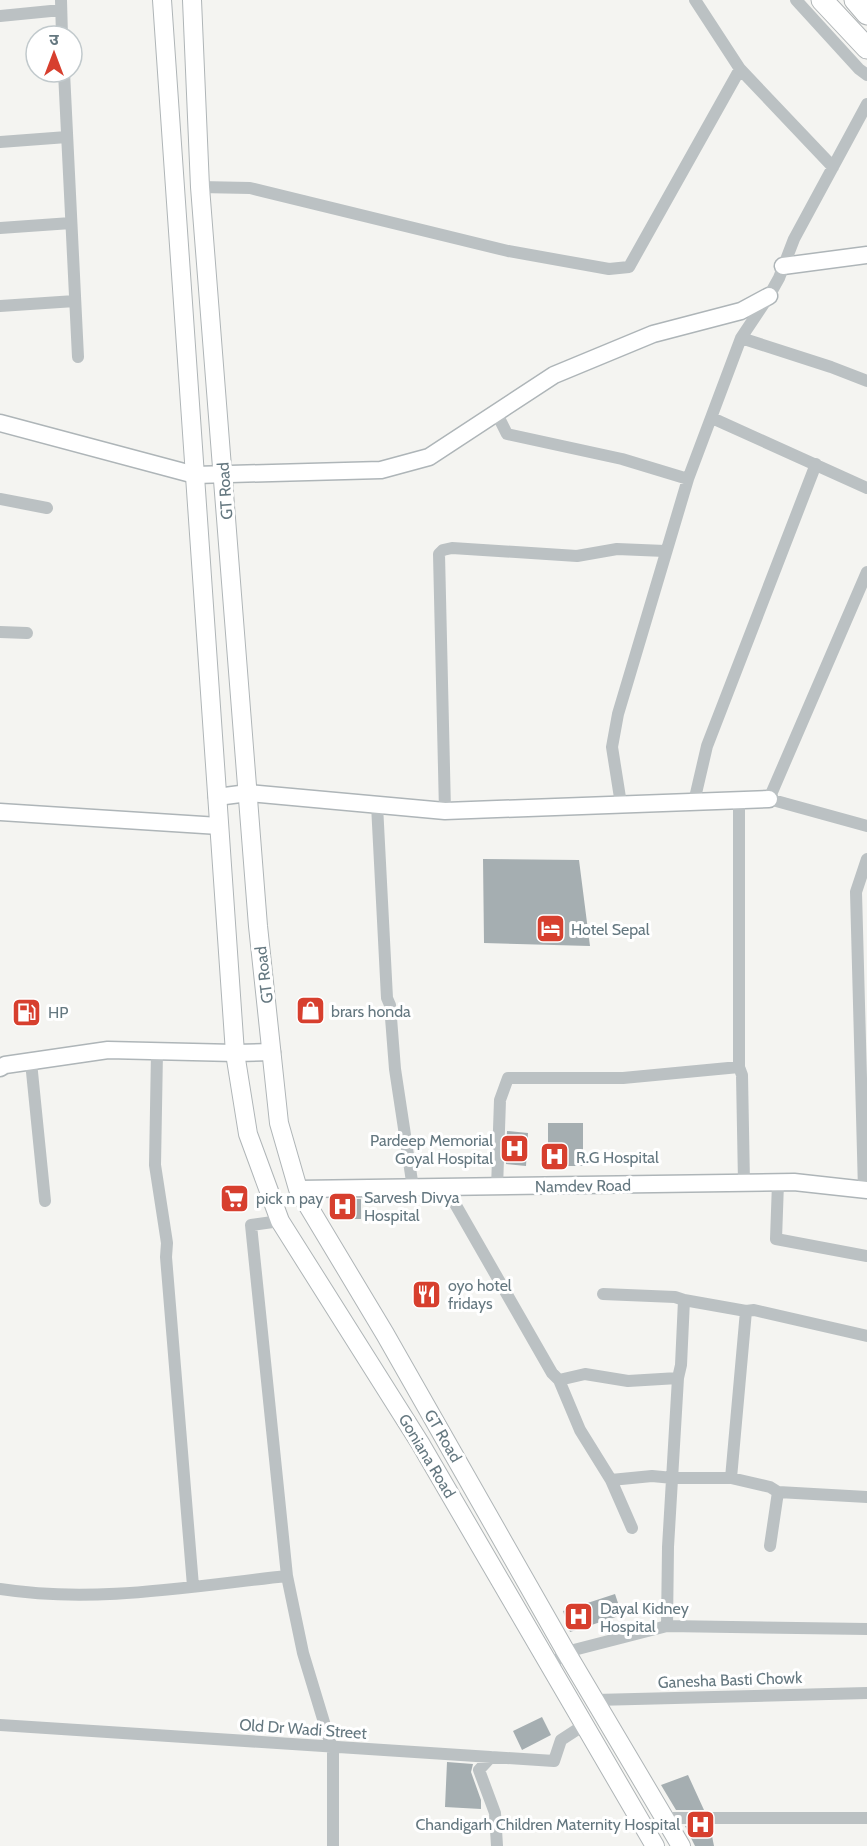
<svg xmlns="http://www.w3.org/2000/svg" width="867" height="1846" font-family="Cabin,'Noto Sans Devanagari',sans-serif">
<style>
.building{fill:#a5aeb1}
.lines{fill:none;stroke-linecap:round;stroke-linejoin:round}
.secondary-casing{stroke:#aeb5b8;stroke-width:19}
.primary-casing{stroke:#afb5b7;stroke-width:20}
.highway-casing{stroke:#afb4b6;stroke-width:23}
.street{stroke:#bbc1c3;stroke-width:12}
.secondary{stroke:#fff;stroke-width:16}
.primary{stroke:#fff;stroke-width:18}
.highway{stroke:#fff;stroke-width:21}
.labels{text-anchor:middle;dominant-baseline:central;stroke-width:6;stroke-linejoin:round;paint-order:stroke}
.street-label{font-size:16px;fill:#657880;stroke:#fff}
.poi-label{font-size:16px;fill:#657880;stroke:#fff;text-anchor:start}
</style>
<rect width="100%" height="100%" fill="#f4f4f1"/>
<path class="building" d="M483,859L579,860L590,946L484,943Z
M548,1123H583V1166H548Z
M507,1131L528,1133L526,1166L506,1164Z
M332,1199H361V1219H332Z
M615,1594L622,1615L570,1632L563,1611Z
M542,1717L551,1735L522,1750L513,1731Z
M447,1762L473,1764L471,1772L481,1800V1809L445,1807Z
M688,1775L704,1810H676L661,1785Z
M685,1826H710L714,1846H695Z"/>
<g class="lines">
<defs>
<path id="secondary" d="M783,266L867,255
M0,423L195,475L381,470L429,457L554,375L653,334L741,311L769,296
M217,797L248,793L445,811L769,799
M0,812L219,826
M0,1068L5,1065L108,1050L235,1053L272,1052
M298,1189L794,1182L867,1190"/>
<path id="primary" d="M162,0L235,1053L248,1134L280,1221L420,1443L655,1846
M192,0L200,187L258,926L279,1123L298,1189L385,1334L566,1652L681,1846"/>
<path id="highway" d="M822,0L867,48
M855,0L867,14"/>
</defs>
<use href="#secondary" class="secondary-casing"/>
<use href="#primary" class="primary-casing"/>
<use href="#highway" class="highway-casing"/>
<path class="street" d="M61,0L62,36
M695,0L740,69L833,167
M796,0L859,69L867,75
M0,16L61,10
M64,72L78,357
M0,142L67,137
M200,187L250,188L508,251L609,269L629,267L740,69
M0,228L71,223
M0,306L75,301
M741,338L831,367L867,381
M496,412L507,434L622,459L688,479
M712,418L867,488
M0,499L47,508
M867,572L769,799L867,826
M0,632L27,633
M739,800V1067L742,1075L744,1183
M694,802L707,746L816,464
M621,804L612,747L618,714L688,479L741,338L769,296L779,278L794,239L867,104
M377,805L387,998L390,1005L395,1069L413,1188
M445,811L439,554L443,550L452,548L577,556L617,549L665,551
M157,1052L155,1165L167,1243L166,1257L193,1586
M31,1062L45,1201
M778,1183L776,1239L867,1256
M446,1188L552,1373L559,1380L580,1430L611,1480L632,1528
M497,1188L500,1100L508,1078H623L739,1067
M864,1190L856,892L867,859
M280,1221L251,1225L287,1576
M603,1294L675,1297L684,1300L746,1311L754,1310L867,1336
M559,1380L585,1374L628,1381L678,1378
M731,1478L746,1311
M611,1480L652,1476L673,1478H731L770,1487L778,1492L867,1497
M770,1546L778,1492
M0,1589C95,1604 192,1586 287,1576L303,1653L333,1752V1846
M667,1626L668,1547L678,1378L681,1365L684,1300
M550,1666L566,1652L667,1626L867,1629
M595,1700L867,1693
M0,1725L554,1761L561,1740L584,1725
M491,1757L479,1770L495,1813L497,1846
M664,1818H867"/>
<use href="#secondary" class="secondary"/>
<use href="#primary" class="primary"/>
<use href="#highway" class="highway"/>
</g>
<defs>
<symbol id="hotel-square" viewBox="-11 -11 22 22"><rect x="-9" y="-9" width="18" height="18" rx="4" fill="#d73f2e" stroke="#fff"/><path d="M-6-4.5h1.5V1H6V5H4.5V3h-9V5H-6ZM-4 0a1.8 1.8 0 1 1 3.6 0ZM.5 0V-2.5h3Q6-2.5 6 0Z" fill="#fff"/></symbol>
<symbol id="shop-square" viewBox="-11 -11 22 22"><rect x="-9" y="-9" width="18" height="18" rx="4" fill="#d73f2e" stroke="#fff"/><path d="M-5-2.5h2.3a2.7 3.5 0 0 1 5.4 0H5L5.5 6h-11ZM-1.5-2.5h3a1.5 2.3 0 0 0-3 0Z" fill="#fff"/></symbol>
<symbol id="fuel-square" viewBox="-11 -11 22 22"><rect x="-9" y="-9" width="18" height="18" rx="4" fill="#d73f2e" stroke="#fff"/><path d="M-5.5-6h7V0h2V4h1.3V-2.5L3-4.5l.8-.8L6-3V5H2.5V1h-1V6h-7ZM-4.2-4.7v3.2H.2V-4.7Z" fill="#fff"/></symbol>
<symbol id="hospital-square" viewBox="-11 -11 22 22"><rect x="-9" y="-9" width="18" height="18" rx="4" fill="#d73f2e" stroke="#fff"/><path d="M-5-5h3v3.5h4V-5h3V5h-3V1.5h-4V5h-3Z" fill="#fff"/></symbol>
<symbol id="supermarket-square" viewBox="-11 -11 22 22"><rect x="-9" y="-9" width="18" height="18" rx="4" fill="#d73f2e" stroke="#fff"/><path d="M-6-5.5h2.5l.6 2H6L4.5 2H-2.5L-4.4-4H-6ZM-1.5 3.2a1.3 1.3 0 1 0 .1 0ZM3 3.2a1.3 1.3 0 1 0 .1 0Z" fill="#fff"/></symbol>
<symbol id="restaurant-square" viewBox="-11 -11 22 22"><rect x="-9" y="-9" width="18" height="18" rx="4" fill="#d73f2e" stroke="#fff"/><path d="M-5-6h1v4h1v-4h1v4h1v-4h1v5L-1.5 .5V6h-2V.5L-5-1ZM5-6V6H3V1.5H1.5Q1.5-4 5-6Z" fill="#fff"/></symbol>
</defs>
<g fill-rule="evenodd">
<use href="#hotel-square" x="534" y="912" width="33" height="33"/>
<use href="#shop-square" x="294" y="994" width="33" height="33"/>
<use href="#fuel-square" x="10" y="996" width="33" height="33"/>
<use href="#hospital-square" x="498" y="1132" width="33" height="33"/>
<use href="#hospital-square" x="538" y="1140" width="33" height="33"/>
<use href="#supermarket-square" x="218" y="1182" width="33" height="33"/>
<use href="#hospital-square" x="326" y="1190" width="33" height="33"/>
<use href="#restaurant-square" x="410" y="1278" width="33" height="33"/>
<use href="#hospital-square" x="562" y="1600" width="33" height="33"/>
<use href="#hospital-square" x="684" y="1808" width="33" height="33"/>
</g>
<g class="labels">
<g class="street-label">
<text transform="translate(225 491) rotate(-94)">GT Road</text>
<text transform="translate(264 975) rotate(-97)">GT Road</text>
<text transform="translate(583 1186) rotate(-1)">Namdev Road</text>
<text transform="translate(443 1436) rotate(60)">GT Road</text>
<text transform="translate(427 1456) rotate(59)">Goniana Road</text>
<text transform="translate(730 1680) rotate(-2)">Ganesha Basti Chowk</text>
<text transform="translate(303 1729) rotate(4)">Old Dr Wadi Street</text>
</g>
<g class="poi-label">
<text x="571" y="929">Hotel Sepal</text>
<text x="331" y="1011">brars honda</text>
<text x="48" y="1012">HP</text>
<text x="493" y="1140" text-anchor="end">Pardeep Memorial<tspan x="493" dy="18">Goyal Hospital</tspan></text>
<text x="576" y="1157">R.G Hospital</text>
<text x="364" y="1197">Sarvesh Divya<tspan x="364" dy="18">Hospital</tspan></text>
<text x="256" y="1198">pick n pay</text>
<text x="448" y="1285">oyo hotel<tspan x="448" dy="18">fridays</tspan></text>
<text x="600" y="1608">Dayal Kidney<tspan x="600" dy="18">Hospital</tspan></text>
<text x="680" y="1824" text-anchor="end">Chandigarh Children Maternity Hospital</text>
</g>
</g>
<g transform="translate(54 54)"><circle r="28" fill="#ffffff" stroke="#c1c9cc" stroke-width="1.5"/>
<path d="M0-4.5L10 22L0 15L-10 22Z" fill="#d73f2e"/>
<text y="-9" font-size="16" font-weight="bold" text-anchor="middle" fill="#657880">उ</text>
</g>
</svg>
